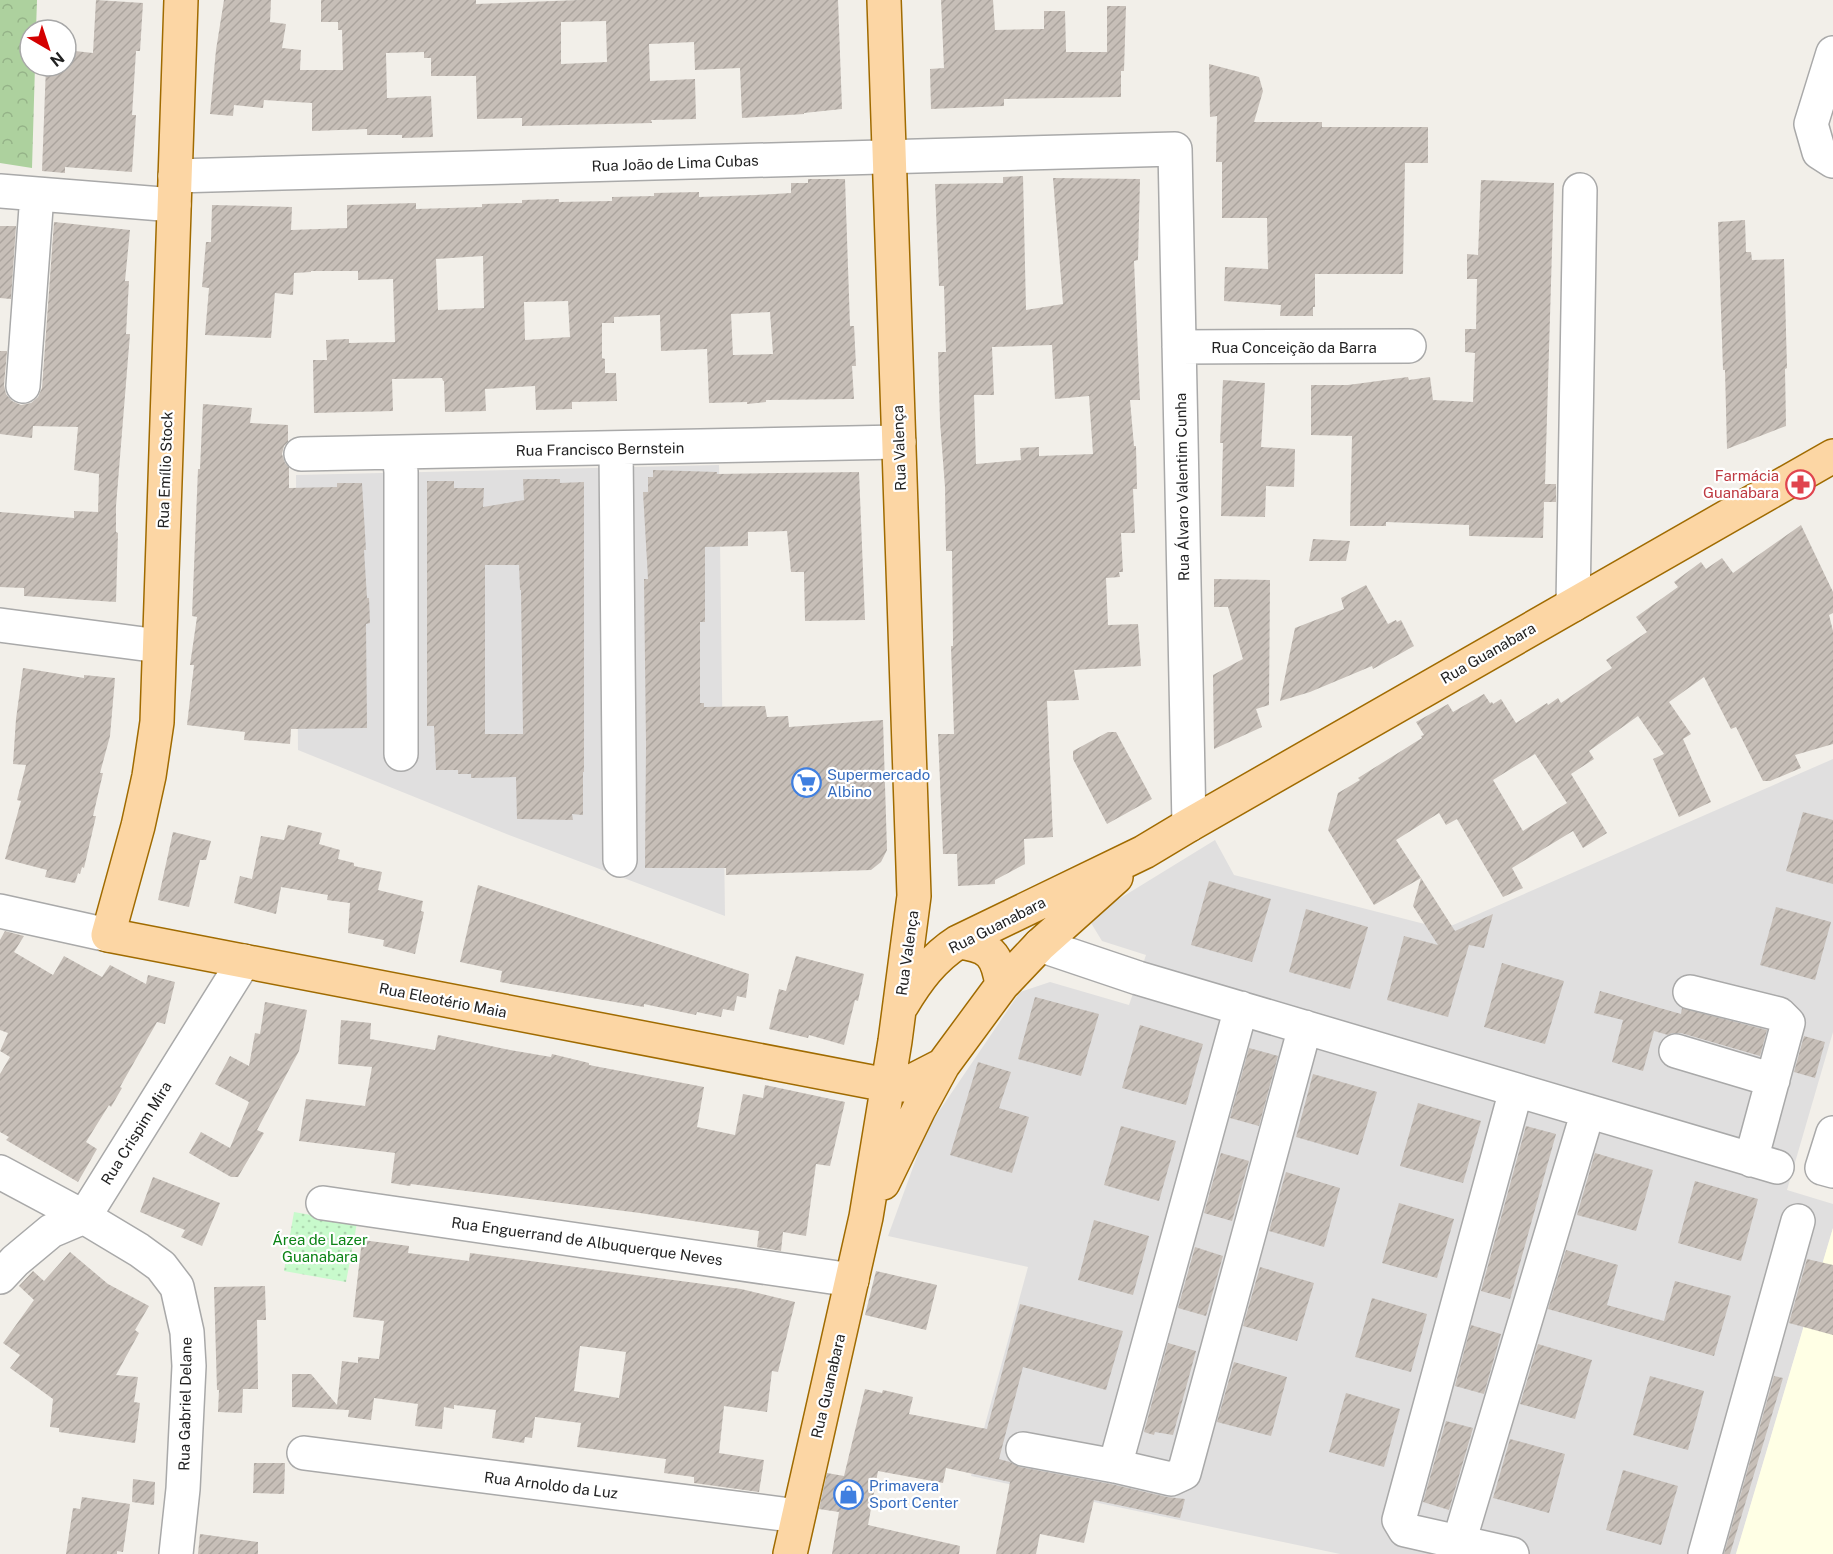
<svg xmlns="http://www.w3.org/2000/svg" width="1833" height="1554" font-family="'Public Sans',sans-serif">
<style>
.residential{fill:#e0dfdf}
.education{fill:#ffffe5}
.forest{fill:url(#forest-crowns)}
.park{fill:url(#park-dots)}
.building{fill:url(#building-hatch);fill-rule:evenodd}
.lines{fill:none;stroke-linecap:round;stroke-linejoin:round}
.minor-casing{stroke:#a9a9a9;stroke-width:36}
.major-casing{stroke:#a06b00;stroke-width:36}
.minor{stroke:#fff;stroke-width:33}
.major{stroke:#fcd6a4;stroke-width:33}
.labels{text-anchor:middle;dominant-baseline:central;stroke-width:4.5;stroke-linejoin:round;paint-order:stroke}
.street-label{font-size:15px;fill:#222;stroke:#fff}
.health-label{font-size:15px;fill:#be3a42;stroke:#fff;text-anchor:end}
.shop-label{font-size:15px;fill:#366cbe;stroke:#fff;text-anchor:start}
.park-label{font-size:15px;fill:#0c8416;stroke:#fff}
</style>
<defs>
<pattern id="forest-crowns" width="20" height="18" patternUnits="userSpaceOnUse" patternTransform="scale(1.5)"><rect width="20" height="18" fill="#add19e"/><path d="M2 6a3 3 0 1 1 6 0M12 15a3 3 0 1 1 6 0" fill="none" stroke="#95b388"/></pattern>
<pattern id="park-dots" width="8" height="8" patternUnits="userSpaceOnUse" patternTransform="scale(1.5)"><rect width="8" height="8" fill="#c8facc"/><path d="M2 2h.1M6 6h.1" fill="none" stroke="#acd6af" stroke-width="1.8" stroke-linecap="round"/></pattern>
<pattern id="building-hatch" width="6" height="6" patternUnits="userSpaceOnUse" patternTransform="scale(1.5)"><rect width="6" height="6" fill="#c7bfb8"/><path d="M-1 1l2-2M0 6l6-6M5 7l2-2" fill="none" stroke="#aba49e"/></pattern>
</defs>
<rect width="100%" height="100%" fill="#f2efe9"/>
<path class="residential" d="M719,465L725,916L509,835L298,750L296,475Z
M1833,759V1032L1787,1190L1833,1204V1228L1736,1554H1340L971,1476L1028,1267L888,1236L927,1129L1020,992L1050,982L1129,1005L1146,955L1102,941L1088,918L1215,840L1234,875L1444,929Z"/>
<path class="education" d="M1833,1228V1554H1736Z"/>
<path class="forest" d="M0,0H37L36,30H30V66H35L32,168L0,163Z"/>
<path class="park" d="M294,1212L357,1223L346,1282L284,1271Z"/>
<path class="building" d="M96,0L143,3L140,51H136L132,115H136L132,172L65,167V173L42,171L46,66H66V50L93,53Z
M224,0H271L270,22L286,24L282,48L301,50L300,70H343L342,30H338V22H321V0H476V4L579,0H838L842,109L804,113V114L742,118L740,68L695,70L694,42L649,44L650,81L695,79L696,119L651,120L652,123L522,126V118L477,119L476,76H431V58H424V52L386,53L387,98L431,96L433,137L402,138V135H367V129L312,131V103L264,100L263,108L234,105L233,116L210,114L216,50ZM606,21L607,62L561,64V22Z
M941,0H993L995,30L1044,29V11H1065L1066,52H1107V6H1126L1124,71H1121V97L1004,99V106L931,109L930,69L944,68Z
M1209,64L1259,77L1263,91L1254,122H1322V127H1428V163H1405L1403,274H1315V307H1313V316H1280L1281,305L1224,301L1225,267L1268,269L1267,218H1222V162H1216L1217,116L1210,117Z
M1023,176L1026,310L1063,304L1053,178L1140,179L1138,260L1134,261L1140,400H1130L1134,446H1136L1137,489H1133L1135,533H1121L1123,572H1119L1120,577L1106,578L1108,625L1138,624L1141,666L1074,670L1079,700L1047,701L1053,837L1024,839L1025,864L995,880V884L958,886L957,854H943L938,734H954L951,646H953L952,551H946L945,487L940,422L938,352H946L944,286H939L935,184L1003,183V177ZM1052,345L1055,399L1089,396L1093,454L1039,456V447L1020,448L1021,460L976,464L974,395H994L992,347Z
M808,179H845L850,326H854L856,366H852L854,399L766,400V402L747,404V402L709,403L707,349L661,351L660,315L614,317V323H602V358L605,359V373H616L617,401L572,402V409L536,410L535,386L485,389L486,411L445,412L444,381H443L442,378L392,379L393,411L314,413L313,360H327L326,340L349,339V343L395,342L393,279L358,280V271H311V272L294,273L293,295L275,293L271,338L205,335L209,288L202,287L206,242H211L212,205L292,207L291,230L347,228V205L416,203V209L482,207V204L522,203V200L559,199V202L612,201V197L654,196V193L699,192V197L756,195L791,193V183H808ZM483,256L484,308L438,310L436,259ZM568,301L570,337L525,340L524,302ZM770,312L773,354L733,355L731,314Z
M1481,180L1554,183L1545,484H1556V502H1544L1543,538L1469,536V525L1386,522V526H1350L1352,436L1311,435V385H1348L1408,377L1409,380L1430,377L1433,400L1473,402L1475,353L1465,352V329H1476L1477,279H1467V254L1478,255Z
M1745,220L1746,252H1751L1752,260L1784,259L1787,368L1785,369L1786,426L1727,449L1725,370H1723L1718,222Z
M54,222L130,230L125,281H129L126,334H130L116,506V532L118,533L116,602L24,596V588L0,587V512L74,518V511L98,512L99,474L74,470L78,427L33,426L32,438L0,434V351H7L4,385L6,394L12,401L21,405L31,403L38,397L42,388Z
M0,226H16L11,299L0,298Z
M1223,380L1265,383L1261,447L1295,449L1294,487L1266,486L1265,517L1221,516L1223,443H1220Z
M203,404L252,408L250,423L288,425V442L284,446L282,454L285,463L289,467V488L337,487V483H362L366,550H364L367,598H369L370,623L366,624L367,728L291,729L290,744L244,740L245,732L187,725L194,665H190L197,617L192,616L198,469H200Z
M653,470L717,472V474L859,472L865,620L805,621L804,572H791L787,531L748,532V546L705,547V622H700V703H704V707L765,706L767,717L788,716L789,727L883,720L887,850L881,862L871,870L726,875V868H645L646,744L644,579H648L643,492H648V477H653Z
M523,479H560V483L584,482V772H583V815L572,814L573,820L517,819L516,777L471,778V774H458V770H436L434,726H427V481H454V488H484L483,507L524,500ZM485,565H519L520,590H521L523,734H485Z
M1801,525L1833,592V613L1829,615L1833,631V744L1795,755L1801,768L1770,781H1763L1736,727L1731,729L1704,677L1669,702L1691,734L1683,739L1711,802L1679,817L1653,759L1664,754L1638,716L1589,751L1594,759L1571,774L1607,833L1583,848L1573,831L1512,868L1523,888L1503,897L1457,819L1446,825L1439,813L1396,840L1421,878L1374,905L1328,830L1338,793L1360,780L1358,778L1422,738L1421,736L1424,735L1416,722L1448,704L1453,712L1484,694L1490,703L1492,702L1493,704L1501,699L1516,723L1547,703L1548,705L1558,698L1561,703L1612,668L1606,660L1647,632L1636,617L1678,587L1674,582L1701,562L1706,569L1722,558L1733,573ZM1535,754L1567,803L1523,831L1493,780Z
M1313,539L1350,541L1346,561H1309Z
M1214,579L1270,580L1269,705L1256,709L1262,727L1214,749L1213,675L1243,659L1228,607H1214Z
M1366,585L1388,624L1396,620L1397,622L1401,620L1414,646L1373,669L1372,666L1310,692L1280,701L1295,628L1344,609L1341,598Z
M23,668L84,678V675L115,678L110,736L100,773H103L93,816H96L84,868L82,867L80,874L78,873L75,883L45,877L47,870L5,859L21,801L17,800L26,765L13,764L16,719Z
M1108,732H1116L1152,799L1107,824L1073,759V751Z
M1803,812L1833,820V884L1786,871Z
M288,825L322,833L319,844L340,850L338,859L354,863V866L382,872L378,890L423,901L421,911L424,912L415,954L383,946L384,940L348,933L350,903L327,900L328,895L281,887L276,914L234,903L240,876L252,879L261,836L284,840Z
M173,832L211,841L206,860H200L189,907L158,900Z
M1421,878L1455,931L1493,914L1484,948L1469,945L1448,1017L1387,1000L1404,936L1438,945L1413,906Z
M1209,881L1271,899L1252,962L1191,945Z
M478,885L749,974L746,998L737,996L734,1011L723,1009L721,1017L697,1012L696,1015L644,1004V1007L500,982L502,971L460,962Z
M1776,907L1831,922L1815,980L1760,965Z
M1306,909L1368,927L1350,989L1289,972Z
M5,931L24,936L14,952L53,975L64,956L102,977L110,965L146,984L148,975L175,982L165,1024L157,1022L120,1087L122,1088L111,1107L109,1105L86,1142L97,1149L78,1182L6,1140L9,1137L0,1132V1074L10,1057L0,1051L8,1033L0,1030V940Z
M796,956L864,974L858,1001L855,1000L844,1045L809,1035L808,1038L769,1029L779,989L786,991Z
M1502,963L1564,981L1545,1044L1484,1027Z
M1600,991L1681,1014L1682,1008L1767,1030L1760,1056L1681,1033H1672L1668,1035L1654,1031L1643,1071L1612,1062L1623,1020L1594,1013Z
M1035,997L1099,1014L1081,1076L1018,1059Z
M265,1002L307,1010L299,1051L257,1130L264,1133L238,1177H231L189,1153L201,1132L230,1148L249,1102L215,1084L230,1056L249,1066L255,1033L260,1034Z
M341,1020L371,1023L370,1039L435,1050L438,1035L510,1050L551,1057L552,1054L589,1063V1065L704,1087L697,1127L735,1135L743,1094L763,1098L765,1085L845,1102L830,1166L816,1164L806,1236L783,1232L781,1251L757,1247L759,1231L640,1213L411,1184L410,1186L391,1183L395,1153L299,1141L306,1099L365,1106L372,1067L338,1064Z
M1140,1025L1203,1044L1186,1105L1122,1088Z
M1804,1036L1825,1042L1815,1078L1794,1072Z
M1249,1048L1278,1056L1259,1126L1230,1118Z
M978,1062L1011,1072L999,1108L1029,1117L1012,1173L950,1155Z
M1313,1074L1377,1092L1358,1155L1296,1137Z
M1418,1103L1481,1121L1463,1183L1400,1166Z
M1121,1126L1176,1141L1159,1201L1104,1185Z
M1526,1126L1556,1134L1510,1299L1481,1291Z
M1221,1153L1249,1161L1232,1221L1204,1213Z
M1595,1153L1653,1170L1636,1231L1577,1215Z
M1286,1172L1340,1188L1324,1247L1269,1231Z
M153,1177L220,1203L202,1246L181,1237L185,1230L140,1212Z
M1695,1181L1758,1199L1741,1261L1678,1243Z
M1399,1203L1454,1219L1437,1278L1382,1263Z
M1094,1220L1149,1236L1133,1295L1078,1280Z
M362,1240L409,1246L408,1253L469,1261L470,1253L741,1289L795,1302L778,1372L772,1371L767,1412L724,1406L719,1453L764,1460L759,1492L694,1483V1477L664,1473L666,1459L577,1447L581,1423L535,1417L532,1438L525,1437L524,1443L492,1438L496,1410L454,1405V1409L444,1407L442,1429L415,1426L418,1404L374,1398L371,1420L348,1417L349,1410L292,1407V1374H311L337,1405L342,1361L358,1363V1357L379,1359L384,1321L353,1317ZM580,1346L626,1352L619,1398L574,1391Z
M1195,1247L1223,1256L1206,1316L1178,1308Z
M1566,1250L1618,1265L1607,1305L1664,1321L1675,1281L1731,1296L1714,1356L1548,1309Z
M70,1252L108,1284L149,1306L135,1330L139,1333L116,1375L138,1377L134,1402L140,1403L135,1443L59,1432V1428L50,1427L53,1399L10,1368L20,1355L3,1343L34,1300L19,1286L33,1271L44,1281Z
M1807,1259L1833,1265V1335L1789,1323Z
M1260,1267L1314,1283L1297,1341L1243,1326Z
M876,1271L937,1285L926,1330L865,1315Z
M265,1286L266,1320H257L258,1389H243L242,1413L218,1412L219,1390H217L214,1287Z
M1372,1298L1427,1314L1411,1372L1355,1357Z
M1020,1304L1123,1331L1106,1390L1023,1367L999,1459L1010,1462L1020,1467L1111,1484L1167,1497L1185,1499L1180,1518L1094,1500L1084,1543L1040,1534L1036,1554H996L1010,1482L946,1468L943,1483L878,1471L868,1525L960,1546L959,1554H832L839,1512L819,1509L827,1473L844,1476L865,1389L882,1393L883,1390L913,1397L909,1414L987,1429Z
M1471,1325L1501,1334L1484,1394L1455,1386Z
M1168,1343L1196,1351L1173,1435L1155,1432L1154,1435L1144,1432Z
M1538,1344L1592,1360L1575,1419L1520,1404Z
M1234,1362L1287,1377L1271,1436L1217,1422Z
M1650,1376L1704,1391L1688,1450L1633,1435Z
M1774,1376L1783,1378L1730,1554H1724Z
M1346,1393L1400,1409L1384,1467L1329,1452Z
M1446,1421L1473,1428L1449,1510L1423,1502Z
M1510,1439L1565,1454L1549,1513L1493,1498Z
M254,1463H285L284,1494L253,1493Z
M1623,1470L1678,1486L1661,1545L1606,1530Z
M133,1479L155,1482L154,1505L132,1502Z
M82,1497L130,1504L123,1552L117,1551V1554H66L73,1508L80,1509Z
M200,1534L258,1542V1554H198Z"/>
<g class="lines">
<defs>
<path id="minor" d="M1833,53L1811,124L1819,152L1833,161
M175,176L1175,149L1189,825
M0,191L174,205
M1179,347L1409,346
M23,386L37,194
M616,449L620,860
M399,453L401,472V754
M301,454L899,442
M1573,605L1580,190
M0,625L159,646
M0,911L108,935
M1040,945L1138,978L1777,1167
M1690,992L1779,1014L1788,1023L1751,1160
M1676,1051L1773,1080
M1833,1133L1822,1168L1833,1171
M0,1172L84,1217L139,1250L161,1266L177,1287L187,1332L189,1366L183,1489L176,1554
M323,1203L852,1280
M0,1277L15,1261L51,1231L84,1217L244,961
M1023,1449L1115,1466L1171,1479L1184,1473L1305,1027
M304,1453L798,1516
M1115,1466L1241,1008
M1459,1542L1588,1111
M1512,1554L1405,1530L1399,1520L1516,1090
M1705,1554L1798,1221"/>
<path id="major" d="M181,0L157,722L149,776L138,826L108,935L887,1085H904L943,1065
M958,942C990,946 997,954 1002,985
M902,1005C917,980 933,958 958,942L1144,852L1189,825L1833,456
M883,1183L919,1109L943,1065L1002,985L1040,945L1116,877
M790,1554L866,1217L895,1041L914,896L884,0"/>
</defs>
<use href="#minor" class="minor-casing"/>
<use href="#major" class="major-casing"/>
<use href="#minor" class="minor"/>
<use href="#major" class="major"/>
</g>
<defs>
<symbol id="pharmacy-ring" viewBox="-11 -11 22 22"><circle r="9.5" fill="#fff" stroke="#e0444e" stroke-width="1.5"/><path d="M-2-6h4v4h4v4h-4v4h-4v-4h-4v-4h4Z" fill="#e0444e"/></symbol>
<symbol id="supermarket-ring" viewBox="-11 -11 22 22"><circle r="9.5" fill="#fff" stroke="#3f7fe0" stroke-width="1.5"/><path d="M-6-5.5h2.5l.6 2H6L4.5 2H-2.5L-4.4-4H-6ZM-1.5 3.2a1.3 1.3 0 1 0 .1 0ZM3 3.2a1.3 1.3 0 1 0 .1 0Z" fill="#3f7fe0"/></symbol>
<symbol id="shop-ring" viewBox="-11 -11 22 22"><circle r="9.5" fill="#fff" stroke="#3f7fe0" stroke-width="1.5"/><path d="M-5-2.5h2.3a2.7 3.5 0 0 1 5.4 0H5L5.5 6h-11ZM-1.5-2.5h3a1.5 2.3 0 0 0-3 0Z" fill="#3f7fe0"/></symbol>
</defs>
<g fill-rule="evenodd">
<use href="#pharmacy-ring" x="1784" y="468" width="33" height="33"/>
<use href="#supermarket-ring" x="790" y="766" width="33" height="33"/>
<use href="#shop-ring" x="832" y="1478" width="33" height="33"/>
</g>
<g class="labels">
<g class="street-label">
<text transform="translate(675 163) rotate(-2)">Rua João de Lima Cubas</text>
<text x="1294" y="347">Rua Conceição da Barra</text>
<text transform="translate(899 448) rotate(-92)">Rua Valença</text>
<text transform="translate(600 449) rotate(-1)">Rua Francisco Bernstein</text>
<text transform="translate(165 470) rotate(-88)">Rua Emílio Stock</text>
<text transform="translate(1182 487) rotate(-91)">Rua Álvaro Valentim Cunha</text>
<text transform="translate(1488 653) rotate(-30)">Rua Guanabara</text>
<text transform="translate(997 925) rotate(-27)">Rua Guanabara</text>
<text transform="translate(907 953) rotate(-82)">Rua Valença</text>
<text transform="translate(443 1000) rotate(11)">Rua Eleotério Maia</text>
<text transform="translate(136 1133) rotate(-58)">Rua Crispim Mira</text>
<text transform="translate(587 1241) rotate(8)">Rua Enguerrand de Albuquerque Neves</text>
<text transform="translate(828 1386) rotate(-77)">Rua Guanabara</text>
<text transform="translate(185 1404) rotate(-89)">Rua Gabriel Delane</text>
<text transform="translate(551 1485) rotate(7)">Rua Arnoldo da Luz</text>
</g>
<g class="health-label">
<text x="1779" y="475">Farmácia<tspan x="1779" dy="17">Guanabara</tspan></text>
</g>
<g class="shop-label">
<text x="827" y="774">Supermercado<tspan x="827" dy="17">Albino</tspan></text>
<text x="869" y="1485">Primavera<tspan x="869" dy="17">Sport Center</tspan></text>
</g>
<g class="park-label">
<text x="320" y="1239">Área de Lazer<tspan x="320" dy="17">Guanabara</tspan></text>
</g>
</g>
<g transform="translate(48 48) rotate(141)"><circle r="28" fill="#ffffff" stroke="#a7a7a7" stroke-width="1.5"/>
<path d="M0-4.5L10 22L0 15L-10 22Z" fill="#d40000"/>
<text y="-9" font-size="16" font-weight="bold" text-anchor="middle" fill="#222222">N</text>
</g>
</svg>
